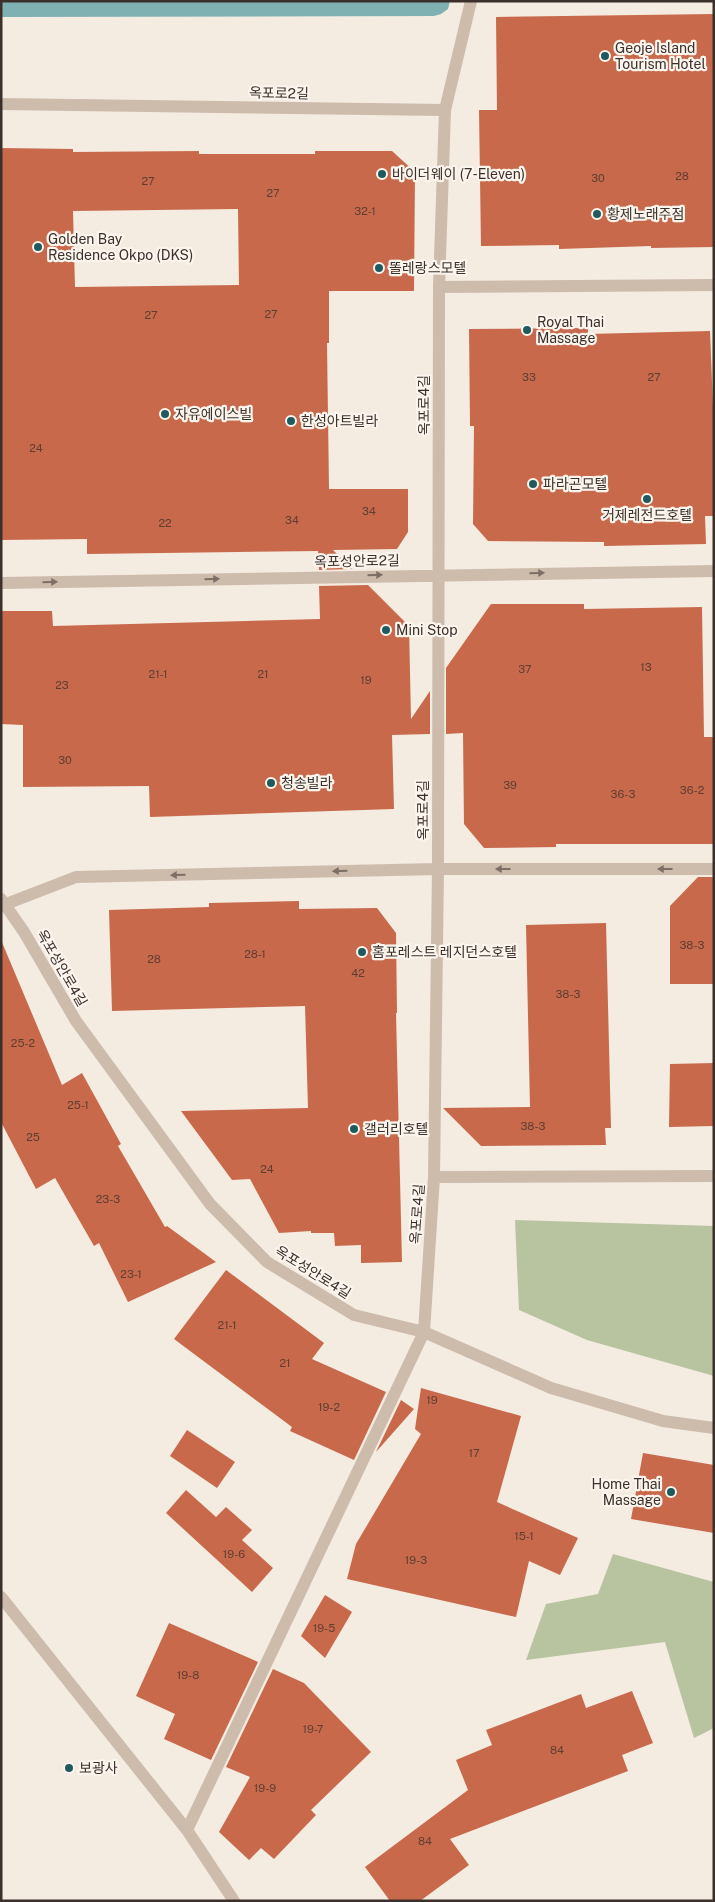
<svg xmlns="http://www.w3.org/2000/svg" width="715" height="1902" font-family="'Public Sans','Noto Sans KR',sans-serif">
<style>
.green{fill:#b8c4a0}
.water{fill:#7fb0b2}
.building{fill:#c8694b;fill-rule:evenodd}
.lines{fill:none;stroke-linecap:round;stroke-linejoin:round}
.minor{stroke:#cdbbac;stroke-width:12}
.oneway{fill:#7d6f65}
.poi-dot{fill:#1f5a5e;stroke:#fbf5ee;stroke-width:2}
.labels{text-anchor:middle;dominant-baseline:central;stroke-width:4.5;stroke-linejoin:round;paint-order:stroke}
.number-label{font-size:11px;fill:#5e3e33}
.poi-label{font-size:14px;fill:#3b302b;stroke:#fbf5ee;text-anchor:start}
.street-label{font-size:14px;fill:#3b302b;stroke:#fbf5ee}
</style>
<rect width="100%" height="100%" fill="#f4ebe1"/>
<path class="green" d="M515,1220L714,1226V1376L587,1340L519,1310Z
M613,1554L714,1582V1728L694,1738L665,1642L526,1660L546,1604L598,1594Z"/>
<path class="water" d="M1,1H450L448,9L441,14L434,16L1,17Z"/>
<path class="building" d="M714,14V247L651,248V246L559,249V245L481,246L479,110H497L496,17Z
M1,148L73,149V152L199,151V154H315V151H392L415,172L414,291H329V343H327L329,489H408V532L397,549L333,550L352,569L319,570L318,551L87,554V539L1,540ZM238,209L239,285L75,287L73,211Z
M588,328V334L710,331L714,433V516H705L706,544L604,546V542L488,541L473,524L474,426H470L469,329Z
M368,585L409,626L411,719L430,691V734L392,735L394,809L150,817L149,786L23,787V725L1,724V611H52L53,626L320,619L319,586Z
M491,604H584V609L702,607L704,737H714V844H556V847L484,848L464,824L463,733L446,734V668Z
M698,877H714V984H670V906Z
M299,901V909L377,908L396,933L397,1013H396L402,1262L361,1263V1245L335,1246L334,1233H311V1231L279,1233L250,1179L232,1180L181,1111L308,1108L305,1006L112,1011L109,910L209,907V903Z
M606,923L611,1128H605L606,1145L481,1146L443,1108L530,1107L526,925Z
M1,940L62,1085L82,1073L121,1144L118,1146L165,1227L167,1226L216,1262L128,1302L99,1243L94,1246L55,1178L36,1189L1,1122Z
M714,1063V1126L669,1127L670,1064Z
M226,1270L324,1343L312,1359L386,1392L354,1460L290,1431L292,1427L174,1339Z
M421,1388L521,1416L497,1502L578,1538L560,1575L529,1561L516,1617L347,1579L356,1544L421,1434L415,1429Z
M401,1400L414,1409L376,1452Z
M187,1430L235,1462L217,1488L170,1456Z
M643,1453L714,1465V1533L631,1519Z
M186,1490L216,1517L226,1507L252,1530L242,1540L273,1568L252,1592L166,1513Z
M325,1595L352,1612L325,1658L301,1636Z
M169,1623L258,1662L211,1760L164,1739L175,1714L136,1696Z
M273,1669L304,1683L371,1752L311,1810L316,1815L274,1859L261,1848L249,1860L219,1832L250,1777L226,1767Z
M632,1691L653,1743L622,1755L628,1771L450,1839L469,1865L420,1901H390L365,1867L468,1790L456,1760L492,1745L486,1730L581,1694L586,1708Z"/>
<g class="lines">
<path class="minor" d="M1,104L445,110
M439,287L714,285
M1,583L714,571
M1,899L24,932L76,1021L210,1204L267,1262L354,1315L424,1332L551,1388L663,1421L714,1428
M6,904L76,877L438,869H714
M434,1177L714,1176
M1,1597L187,1830L234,1901
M187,1830L424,1332L434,1177L438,869L439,287L445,110L471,1"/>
</g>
<defs><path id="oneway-solid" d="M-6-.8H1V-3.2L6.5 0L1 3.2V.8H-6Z" transform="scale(1.25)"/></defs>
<g class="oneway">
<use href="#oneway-solid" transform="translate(537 573) rotate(-1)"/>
<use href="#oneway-solid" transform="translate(375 575) rotate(-1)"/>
<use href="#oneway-solid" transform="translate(212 579) rotate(-1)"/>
<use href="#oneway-solid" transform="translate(50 582) rotate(-1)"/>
<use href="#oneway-solid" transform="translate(503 869) rotate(-180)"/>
<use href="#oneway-solid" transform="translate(665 869) rotate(-180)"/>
<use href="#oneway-solid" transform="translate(340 871) rotate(179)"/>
<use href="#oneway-solid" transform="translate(178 875) rotate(179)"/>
</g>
<g class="poi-dot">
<circle cx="605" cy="56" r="5"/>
<circle cx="382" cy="174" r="5"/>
<circle cx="597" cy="214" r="5"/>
<circle cx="38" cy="247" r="5"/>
<circle cx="379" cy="268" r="5"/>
<circle cx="527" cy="330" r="5"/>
<circle cx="165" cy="414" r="5"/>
<circle cx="291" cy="421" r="5"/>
<circle cx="533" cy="484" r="5"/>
<circle cx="647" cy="499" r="5"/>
<circle cx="386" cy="630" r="5"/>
<circle cx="271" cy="783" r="5"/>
<circle cx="362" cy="952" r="5"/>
<circle cx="354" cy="1129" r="5"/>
<circle cx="671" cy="1492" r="5"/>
<circle cx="69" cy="1768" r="5"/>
</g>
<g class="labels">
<g class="number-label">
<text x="682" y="176">28</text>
<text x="598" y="178">30</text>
<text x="148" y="181">27</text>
<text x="273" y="193">27</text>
<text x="365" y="211">32-1</text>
<text x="271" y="314">27</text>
<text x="151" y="315">27</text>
<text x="529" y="377">33</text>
<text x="654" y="377">27</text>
<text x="36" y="448">24</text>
<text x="369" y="511">34</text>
<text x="292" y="520">34</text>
<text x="165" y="523">22</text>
<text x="646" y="667">13</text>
<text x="525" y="669">37</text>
<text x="158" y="674">21-1</text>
<text x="263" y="674">21</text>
<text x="366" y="680">19</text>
<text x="62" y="685">23</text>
<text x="65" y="760">30</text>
<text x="510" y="785">39</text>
<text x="692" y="790">36-2</text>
<text x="623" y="794">36-3</text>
<text x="692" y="945">38-3</text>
<text x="255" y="954">28-1</text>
<text x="154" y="959">28</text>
<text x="358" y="973">42</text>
<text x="568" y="994">38-3</text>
<text x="23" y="1043">25-2</text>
<text x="78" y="1105">25-1</text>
<text x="533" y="1126">38-3</text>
<text x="33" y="1137">25</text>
<text x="267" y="1169">24</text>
<text x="108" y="1199">23-3</text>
<text x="131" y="1274">23-1</text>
<text x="227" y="1325">21-1</text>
<text x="285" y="1363">21</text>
<text x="432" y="1400">19</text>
<text x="329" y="1407">19-2</text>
<text x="474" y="1453">17</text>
<text x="524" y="1536">15-1</text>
<text x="234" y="1554">19-6</text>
<text x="416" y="1560">19-3</text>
<text x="324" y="1628">19-5</text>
<text x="188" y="1675">19-8</text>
<text x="313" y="1729">19-7</text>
<text x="557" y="1750">84</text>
<text x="265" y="1788">19-9</text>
<text x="425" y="1841">84</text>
</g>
<g class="poi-label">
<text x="615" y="48">Geoje Island<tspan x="615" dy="16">Tourism Hotel</tspan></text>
<text x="392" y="174">바이더웨이 (7-Eleven)</text>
<text x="607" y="214">황제노래주점</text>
<text x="48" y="239">Golden Bay<tspan x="48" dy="16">Residence Okpo (DKS)</tspan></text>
<text x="389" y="268">똘레랑스모텔</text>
<text x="537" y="322">Royal Thai<tspan x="537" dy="16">Massage</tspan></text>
<text x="175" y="414">자유에이스빌</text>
<text x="301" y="421">한성아트빌라</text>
<text x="543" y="484">파라곤모텔</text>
<text x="647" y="515" text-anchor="middle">거제레전드호텔</text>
<text x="396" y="630">Mini Stop</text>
<text x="281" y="783">청송빌라</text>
<text x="372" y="952">홈포레스트 레지던스호텔</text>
<text x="364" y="1129">갤러리호텔</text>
<text x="661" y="1484" text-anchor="end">Home Thai<tspan x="661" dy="16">Massage</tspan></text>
<text x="79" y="1768">보광사</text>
</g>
<g class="street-label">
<text transform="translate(279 93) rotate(1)">옥포로2길</text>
<text transform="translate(424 405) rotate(-90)">옥포로4길</text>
<text transform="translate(357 561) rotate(-1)">옥포성안로2길</text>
<text transform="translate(423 810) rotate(-90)">옥포로4길</text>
<text transform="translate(62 968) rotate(60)">옥포성안로4길</text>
<text transform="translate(417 1214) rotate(-86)">옥포로4길</text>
<text transform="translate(313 1272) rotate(32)">옥포성안로4길</text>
</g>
</g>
<rect width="715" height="1902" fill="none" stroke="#3b302b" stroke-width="5"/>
</svg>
